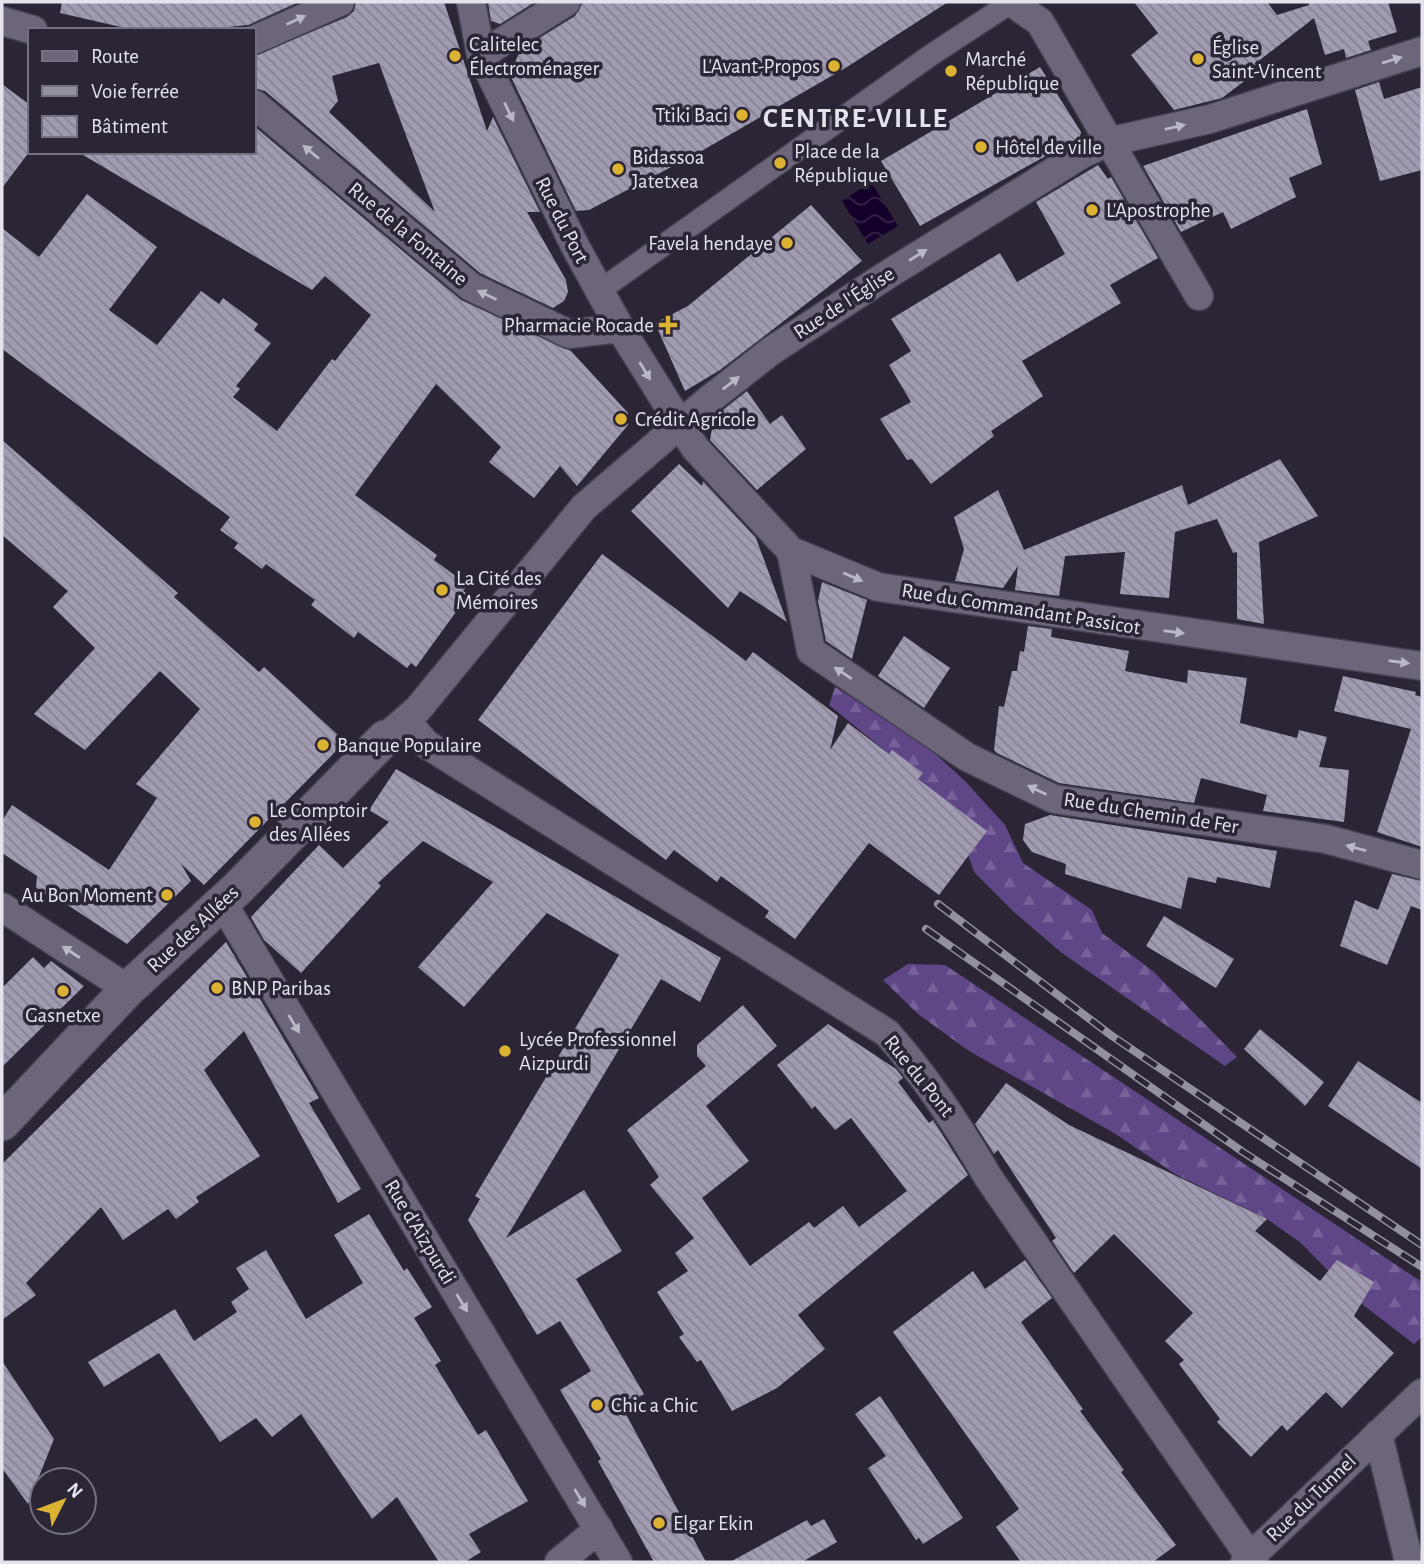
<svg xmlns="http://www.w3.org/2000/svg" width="1424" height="1564" font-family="'Alegreya Sans',sans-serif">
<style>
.forest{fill:url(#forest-firs)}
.water{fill:url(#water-waves)}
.building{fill:url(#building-back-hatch);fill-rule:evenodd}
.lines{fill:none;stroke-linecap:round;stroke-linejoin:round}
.pedestrian-casing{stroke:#454150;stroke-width:24}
.minor-casing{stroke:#454150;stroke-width:31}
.tertiary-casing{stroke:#454150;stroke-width:38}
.pedestrian{stroke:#6d667b;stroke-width:21}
.minor{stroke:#6d667b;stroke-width:28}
.tertiary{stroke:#6d667b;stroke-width:35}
.rail-casing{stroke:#95909e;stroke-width:8}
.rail{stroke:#2b2536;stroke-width:5;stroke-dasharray:16;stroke-linecap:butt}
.oneway{fill:#bbb7c6}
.poi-dot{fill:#dcb233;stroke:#2b2536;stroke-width:2.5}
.labels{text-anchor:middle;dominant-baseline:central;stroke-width:7;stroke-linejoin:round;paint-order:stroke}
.poi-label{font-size:21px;fill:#e5e2ee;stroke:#2b2536;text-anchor:start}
.street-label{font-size:21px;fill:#e5e2ee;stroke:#2b2536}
.district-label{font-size:28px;font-weight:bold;letter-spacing:2px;fill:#e5e2ee;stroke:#2b2536}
</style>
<defs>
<pattern id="forest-firs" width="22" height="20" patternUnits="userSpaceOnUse" patternTransform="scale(1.75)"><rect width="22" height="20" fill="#5f4787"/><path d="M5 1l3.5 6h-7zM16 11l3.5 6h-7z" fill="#766198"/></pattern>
<pattern id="water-waves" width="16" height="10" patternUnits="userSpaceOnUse" patternTransform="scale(1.75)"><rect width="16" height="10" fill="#14012b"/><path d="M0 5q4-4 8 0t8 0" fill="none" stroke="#36264a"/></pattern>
<pattern id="building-back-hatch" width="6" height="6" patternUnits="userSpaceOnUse" patternTransform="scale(1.75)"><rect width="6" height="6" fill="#a19bb1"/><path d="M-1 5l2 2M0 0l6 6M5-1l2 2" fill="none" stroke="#858191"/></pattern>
</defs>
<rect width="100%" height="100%" fill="#2b2536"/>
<path class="forest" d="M835,687L920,740L964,780L1005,825L1023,863L1092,910L1102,933L1153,971L1237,1057L1225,1066L1062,953L1014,912L974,872L959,829L888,753L829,705Z
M908,964L945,965L1422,1282V1337L1414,1344L1358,1301L1301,1243L1267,1219L1175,1174L1114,1133L969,1051L918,1014L883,980Z"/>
<path class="water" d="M871,182L898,226L868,244L842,201Z"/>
<path class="building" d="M62,2H299L248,25L198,30H134L60,13Z
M356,2H444L487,131L493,117L540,212H527L566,280L568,292L564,301L553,308L480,273L265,91L254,88V56L347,17L354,11ZM379,63L390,93L435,212L329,112L338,101L332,76Z
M488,2H535L500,24L491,21Z
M583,2H948L847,67L698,153L589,210L576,211L510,75L520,50L575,16Z
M1134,2H1267L1277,15L1309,5V2H1388L1397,32L1368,41L1371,50L1346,58L1344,49L1325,55L1314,18L1256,63L1260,69L1222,98L1174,110L1131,55L1158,33Z
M1040,67L1081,132L1080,137L920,226L881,161Z
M1379,82L1384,99L1422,87V170L1380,181L1355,90Z
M2,84L30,105V151L2,188Z
M1307,109L1322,164L1289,178L1296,197L1231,229L1223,212L1181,232L1143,166Z
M254,126L461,300L571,351L628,413V425L577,486L560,466L534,498L489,462L501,447L436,384L355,495L437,555L434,560L468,585L463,591L469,594L416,667L411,663L407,668L358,632L354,638L311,605L315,600L266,564L262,569L234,548L238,543L220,530L230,517L2,349V228L39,257L87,194L157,247L109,310L157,345L201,291L219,304L223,298L258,324L254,330L271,343L236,386L240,389L233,397L277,431L332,359L335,361L371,315L325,276L312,290L78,152H254Z
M1098,165L1108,179L1111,177L1158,258L1110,285L1121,303L1022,361L1043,396L991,431L994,436L931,484L912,459L907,460L880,419L911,402L889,365L911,351L891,319L1000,253L1017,282L1065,254L1036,202Z
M811,205L862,261L720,370L685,391L655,323L688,306Z
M747,391L770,424L782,415L806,449L757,490L710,440L714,417Z
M2,440L178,593L174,597L259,672L264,667L339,736L340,747L204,885L181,864L191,881L127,944L63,902L61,905L36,888L37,876L2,853V821L12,805L109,870L157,798L136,784L200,709L160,671L85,750L34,714L95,648L53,607L68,591L2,535Z
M1280,459L1318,516L1259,542L1264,624L1237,619V552L1233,553L1217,519L1175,532L1169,598L1120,594L1125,552L1065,556L1059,596L1015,590L1018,566L1003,588L955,581L964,549L954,517L998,490L1024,550L1182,485L1188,505Z
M679,464L702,486L703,481L756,538L787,622L740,591L728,608L631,511Z
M602,554L746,661L753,652L838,716L830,750L848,723L889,754L892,750L923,773L918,779L987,831L939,895L869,843L795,939L765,917L769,911L721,876L717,882L674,850L666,860L478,720Z
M822,582L867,600L852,659L826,641L818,601Z
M1028,626L1052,629L1051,637L1129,651L1125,671L1187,683L1188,670L1247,678L1240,723L1297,738L1299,730L1327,737L1319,767L1349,770L1344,822L1263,811L1267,795L1201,778L1194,803L1059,783L997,753L994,750L999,706L1004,707L1012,671H1017L1020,651L1024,652Z
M904,636L950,668L924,708L878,676Z
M1343,676L1416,692L1415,695L1422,697V847L1377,832L1411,729L1334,711Z
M396,769L721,958L700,1002L661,979L506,1238L584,1190L622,1251L576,1279L644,1394L622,1407L706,1562H654L598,1461L601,1459L560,1390L591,1371L560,1321L537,1335L468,1220L480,1199L475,1196L619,955L547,913L464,1007L418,967L493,882L423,841L378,883L381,886L301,973L264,940L251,917L319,845L343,868L389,822L369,810Z
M1050,815L1277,851L1270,888L1217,877L1216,883L1188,877L1181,909L1065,874L1066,864L1032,852L1023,840L1025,824Z
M1392,874L1422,881V910L1411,906L1387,965L1340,946L1355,900L1378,910Z
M1164,916L1234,959L1216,988L1146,946Z
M226,942L319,1098L309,1103L361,1189L338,1203L244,1031L204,1070L260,1156L196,1197L199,1202L176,1219L168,1209L123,1240L101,1207L26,1283L36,1295L2,1320V1164Z
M33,957L44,968L51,961L84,986L2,1067V988Z
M743,1005L777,1046L706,1106L749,1161L702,1198L750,1266L809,1222L814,1228L843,1206L859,1227L907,1191L851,1118L835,1130L815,1106L812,1109L777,1065L828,1024L896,1069L903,1078L898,1082L929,1123L933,1120L968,1175L798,1315L825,1349L777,1388L732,1411L701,1360L697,1362L679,1337L684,1334L657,1292L688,1271L675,1253L694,1238L650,1185L659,1177L627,1130L706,1066L697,1056V1045Z
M1260,1029L1324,1082L1305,1106L1244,1049Z
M1358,1061L1422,1103V1169L1328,1106Z
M1006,1083L1069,1125L1267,1219L1255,1231L1320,1281L1337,1260L1374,1282L1354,1316L1394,1353L1342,1408L1326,1392L1287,1431L1282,1425L1251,1457L1217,1422L1220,1419L1179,1364L1184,1360L1165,1341L1193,1313L1114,1234L1074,1273L1052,1241L1056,1238L998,1150L994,1154L975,1124Z
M369,1214L404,1271L407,1268L432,1307L414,1318L441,1361L435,1365L478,1435L486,1430L528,1501L469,1534L481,1552L465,1562H439L397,1497L372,1519L301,1414L272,1437L256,1418L220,1442L159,1353L104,1387L88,1362L175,1309L194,1341L237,1312L231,1302L249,1289L236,1268L266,1250L306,1319L363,1283L334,1235Z
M1025,1260L1052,1298L1021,1322L1083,1409L1080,1411L1124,1470L1121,1472L1176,1545L1153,1562H1021L996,1527L1019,1509L893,1332L973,1271L985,1289Z
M2,1361L54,1439L28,1504L2,1468Z
M880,1396L963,1518L923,1544L919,1538L916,1540L868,1468L886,1456L855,1414Z
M824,1519L837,1542L802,1562H730L807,1520L811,1526Z"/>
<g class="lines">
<defs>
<path id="pedestrian" d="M599,291L931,55L1012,2"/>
<path id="minor" d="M471,2L481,55L575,246L620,328L695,448L791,551L878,587L1422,666
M1011,2L1040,22L1199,296
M2,21L33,30
M254,40L340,2
M481,55L566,2
M254,104L471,287L569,334L620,328
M791,551L811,651L967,757L1054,799L1326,839L1422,865
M406,721L426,744L887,1033C927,1078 958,1125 988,1177L1250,1557
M385,738L418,709L584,507L705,403L771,351L890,273L1082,154L1108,142L1210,119L1422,51
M222,902L618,1562
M2,907L128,989
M1378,1434L1409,1562
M559,1562L599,1529
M1245,1562L1422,1393"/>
<path id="tertiary" d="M2,1123L128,989L236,890L385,738"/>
</defs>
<use href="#pedestrian" class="pedestrian-casing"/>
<use href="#minor" class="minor-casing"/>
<use href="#tertiary" class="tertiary-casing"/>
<use href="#pedestrian" class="pedestrian"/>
<use href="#minor" class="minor"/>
<use href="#tertiary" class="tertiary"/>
<defs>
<path id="rail" d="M938,904L1112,1036L1422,1245
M926,929L1243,1152L1422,1267"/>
</defs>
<use href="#rail" class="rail-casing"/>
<use href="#rail" class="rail"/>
</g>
<defs><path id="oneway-solid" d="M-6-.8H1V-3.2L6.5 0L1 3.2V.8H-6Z" transform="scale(1.75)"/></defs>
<g class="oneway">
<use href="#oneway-solid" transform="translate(296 20) rotate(-25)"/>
<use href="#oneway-solid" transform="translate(1392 60) rotate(-17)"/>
<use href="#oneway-solid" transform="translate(509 112) rotate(64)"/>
<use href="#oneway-solid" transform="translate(1175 127) rotate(-13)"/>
<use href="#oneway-solid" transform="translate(311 152) rotate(-140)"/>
<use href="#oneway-solid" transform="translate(918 255) rotate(-32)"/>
<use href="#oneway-solid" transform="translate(487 295) rotate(-155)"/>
<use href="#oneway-solid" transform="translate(645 371) rotate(59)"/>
<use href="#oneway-solid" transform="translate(731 383) rotate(-38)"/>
<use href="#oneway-solid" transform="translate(853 577) rotate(23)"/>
<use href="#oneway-solid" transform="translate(1174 632) rotate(8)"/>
<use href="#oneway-solid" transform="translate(1399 662) rotate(8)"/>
<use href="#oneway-solid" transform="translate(843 673) rotate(-146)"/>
<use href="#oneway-solid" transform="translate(1037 790) rotate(-154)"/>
<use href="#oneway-solid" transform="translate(1356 848) rotate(-165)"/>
<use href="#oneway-solid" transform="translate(71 952) rotate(-147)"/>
<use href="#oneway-solid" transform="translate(294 1024) rotate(59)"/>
<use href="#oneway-solid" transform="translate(462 1303) rotate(59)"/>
<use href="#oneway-solid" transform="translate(580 1498) rotate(59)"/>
</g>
<g class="poi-dot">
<circle cx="455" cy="56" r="7"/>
<circle cx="1198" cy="59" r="7"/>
<circle cx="834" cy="66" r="7"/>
<circle cx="951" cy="71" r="7"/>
<circle cx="742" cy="115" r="7"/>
<circle cx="981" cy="147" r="7"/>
<circle cx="780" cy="163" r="7"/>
<circle cx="618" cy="169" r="7"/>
<circle cx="1092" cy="210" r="7"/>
<circle cx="787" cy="243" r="7"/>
<path d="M664.5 314.5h7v7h7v7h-7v7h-7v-7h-7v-7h7z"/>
<circle cx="621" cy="419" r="7"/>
<circle cx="442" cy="590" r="7"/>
<circle cx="323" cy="745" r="7"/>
<circle cx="255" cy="822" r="7"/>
<circle cx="167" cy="895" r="7"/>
<circle cx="217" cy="988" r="7"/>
<circle cx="63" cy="991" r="7"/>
<circle cx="505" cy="1051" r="7"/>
<circle cx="597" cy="1405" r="7"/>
<circle cx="659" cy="1523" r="7"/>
</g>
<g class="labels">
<g class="poi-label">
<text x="469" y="44">Calitelec<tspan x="469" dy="24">Électroménager</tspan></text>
<text x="1212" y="47">Église<tspan x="1212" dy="24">Saint-Vincent</tspan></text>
<text x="965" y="59">Marché<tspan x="965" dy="24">République</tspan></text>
<text x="820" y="66" text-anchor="end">L'Avant-Propos</text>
<text x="728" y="115" text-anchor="end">Ttiki Baci</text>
<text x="995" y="147">Hôtel de ville</text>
<text x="794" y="151">Place de la<tspan x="794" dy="24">République</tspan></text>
<text x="632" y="157">Bidassoa<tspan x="632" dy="24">Jatetxea</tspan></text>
<text x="1106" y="210">L'Apostrophe</text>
<text x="773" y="243" text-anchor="end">Favela hendaye</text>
<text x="654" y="325" text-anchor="end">Pharmacie Rocade</text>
<text x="635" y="419">Crédit Agricole</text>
<text x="456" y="578">La Cité des<tspan x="456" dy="24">Mémoires</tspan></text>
<text x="337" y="745">Banque Populaire</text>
<text x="269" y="810">Le Comptoir<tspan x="269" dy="24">des Allées</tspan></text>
<text x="153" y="895" text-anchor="end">Au Bon Moment</text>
<text x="231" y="988">BNP Paribas</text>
<text x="63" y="1015" text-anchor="middle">Gasnetxe</text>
<text x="519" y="1039">Lycée Professionnel<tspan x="519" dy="24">Aizpurdi</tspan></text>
<text x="611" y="1405">Chic a Chic</text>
<text x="673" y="1523">Elgar Ekin</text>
</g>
<g class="street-label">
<text transform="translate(562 220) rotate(63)">Rue du Port</text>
<text transform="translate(408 234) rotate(40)">Rue de la Fontaine</text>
<text transform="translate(844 303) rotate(-33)">Rue de l'Église</text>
<text transform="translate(1021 609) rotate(9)">Rue du Commandant Passicot</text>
<text transform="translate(1151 813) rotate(9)">Rue du Chemin de Fer</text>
<text transform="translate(193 929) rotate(-43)">Rue des Allées</text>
<text transform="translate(919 1076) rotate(51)">Rue du Pont</text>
<text transform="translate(420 1232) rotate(59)">Rue d'Aïzpurdi</text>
<text transform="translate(1311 1498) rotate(-44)">Rue du Tunnel</text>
</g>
<g class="district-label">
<text x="856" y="119">CENTRE-VILLE</text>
</g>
</g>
<rect width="1424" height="1564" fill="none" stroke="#e5e2ee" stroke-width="7"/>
<rect x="28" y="28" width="228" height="126" fill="#2b2536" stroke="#757180" stroke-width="2"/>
<rect x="42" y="51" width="35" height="10" fill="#6d667b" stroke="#757180" stroke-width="2"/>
<text x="91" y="63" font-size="21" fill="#e5e2ee">Route</text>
<rect x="42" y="86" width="35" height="10" fill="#95909e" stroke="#757180" stroke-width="2"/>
<text x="91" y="98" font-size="21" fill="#e5e2ee">Voie ferrée</text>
<rect x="42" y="116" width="35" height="21" fill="url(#building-back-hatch)" stroke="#757180" stroke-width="2"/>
<text x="91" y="133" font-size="21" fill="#e5e2ee">Bâtiment</text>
<g transform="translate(63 1501) rotate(48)"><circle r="33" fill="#2b2536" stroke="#757180" stroke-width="2"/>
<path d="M0-5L12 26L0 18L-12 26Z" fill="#dcb233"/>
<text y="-10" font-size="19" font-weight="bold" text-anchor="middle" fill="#e5e2ee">N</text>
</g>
</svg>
